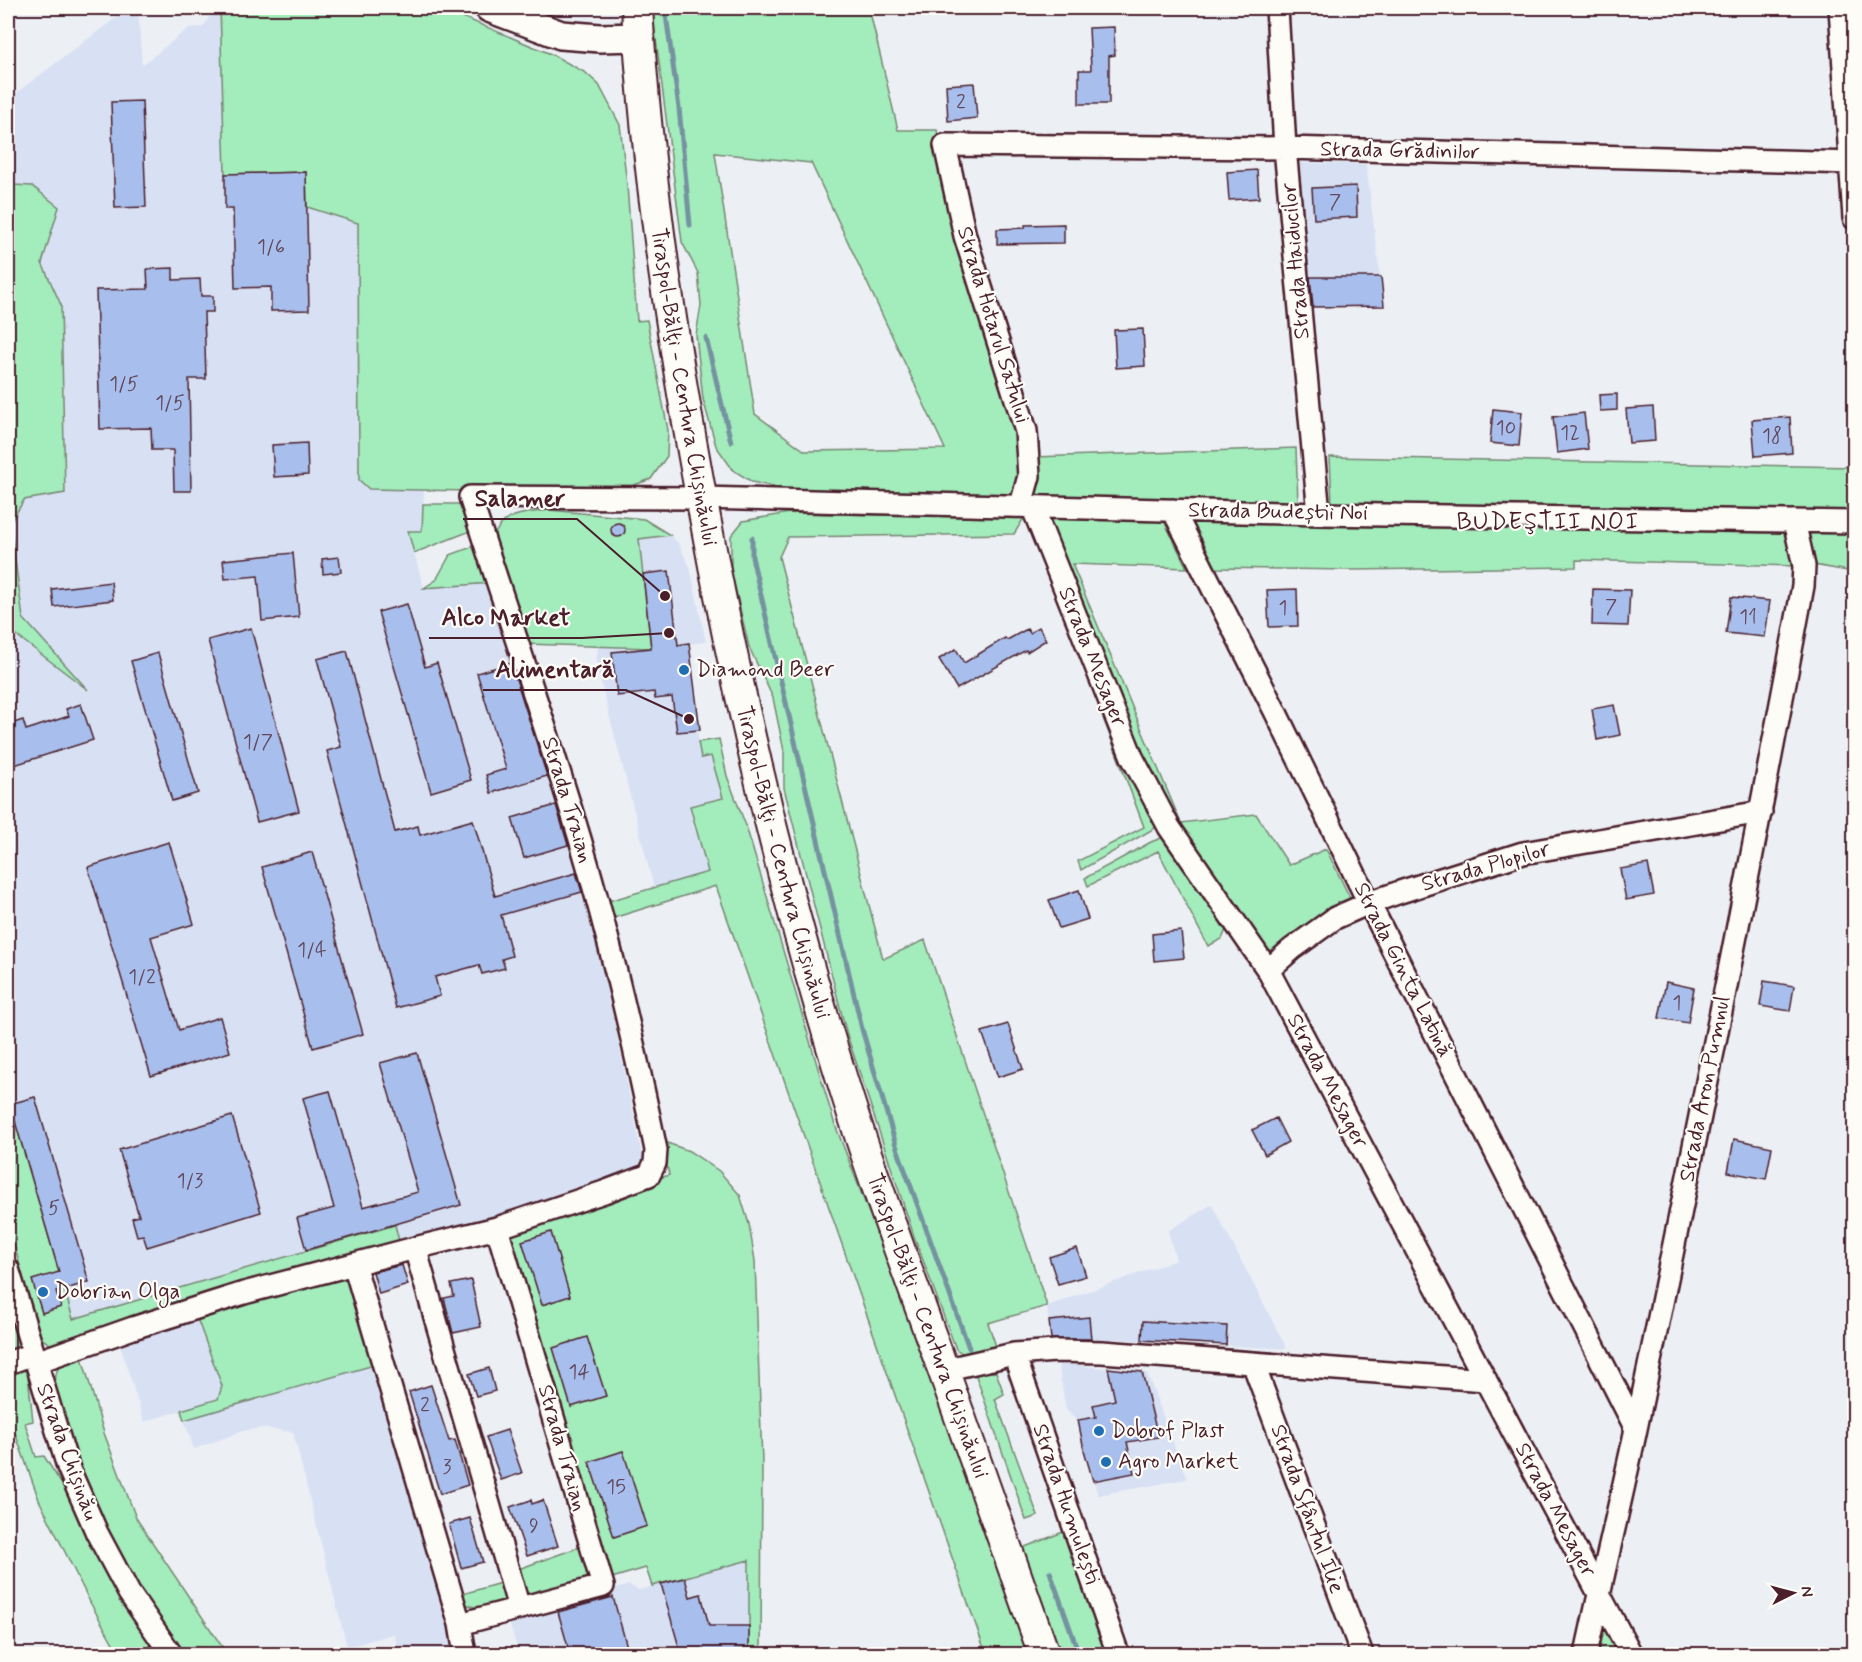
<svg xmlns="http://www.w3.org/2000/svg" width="1862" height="1662" font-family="Mynerve,sans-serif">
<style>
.built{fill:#d8e1f3}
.green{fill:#a3ecbb;stroke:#768673;stroke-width:1.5;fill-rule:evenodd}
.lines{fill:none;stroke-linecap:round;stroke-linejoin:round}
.stream{stroke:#7592a1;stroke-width:5}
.building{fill:#a8bfed;stroke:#4a1f2b;stroke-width:1.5}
.minor-casing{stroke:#4a1f2b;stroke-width:26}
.major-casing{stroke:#4a1f2b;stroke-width:32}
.highway-casing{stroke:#4a1f2b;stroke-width:34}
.minor{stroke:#fdfcf7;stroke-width:21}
.major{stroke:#fdfcf7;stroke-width:27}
.highway{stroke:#fdfcf7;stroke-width:30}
.poi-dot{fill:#1f6fb2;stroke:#fdfcf7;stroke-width:2}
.labels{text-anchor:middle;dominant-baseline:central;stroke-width:4.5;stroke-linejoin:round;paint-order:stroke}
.number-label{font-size:20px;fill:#62475c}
.street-label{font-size:22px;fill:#4a1f2b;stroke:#fdfcf7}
.poi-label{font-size:22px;fill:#4a1f2b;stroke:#fdfcf7;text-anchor:start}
.neighbourhood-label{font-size:24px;letter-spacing:1.5px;fill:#4a1f2b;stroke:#fdfcf7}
.leader{fill:none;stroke:#4a1f2b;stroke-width:2}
.callout-dot{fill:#4a1f2b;stroke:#fdfcf7;stroke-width:2}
.callout-label{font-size:24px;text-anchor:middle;font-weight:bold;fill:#4a1f2b;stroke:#fdfcf7;stroke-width:4.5;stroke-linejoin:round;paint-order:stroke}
</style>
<rect width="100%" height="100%" fill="#ecf0f5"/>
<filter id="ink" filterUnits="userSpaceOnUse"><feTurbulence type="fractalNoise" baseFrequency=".0167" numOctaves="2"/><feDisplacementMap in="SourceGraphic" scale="12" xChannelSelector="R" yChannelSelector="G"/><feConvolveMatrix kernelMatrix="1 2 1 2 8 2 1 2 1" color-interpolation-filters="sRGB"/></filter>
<g filter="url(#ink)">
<path class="built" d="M129,8H138L142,65L189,28L203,27L215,8H296L358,223V340L369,489L424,490L422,531H408L424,588L492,583L552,775L596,935L643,1160L629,1173L579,1193L400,1245L394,1225L73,1319L8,1096V168L14,159L8,99Z
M1299,163L1366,164L1384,306L1310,307Z
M670,535L678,543L690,567L706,642L689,644L700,729L697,730L701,758L711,756L723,798L691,807L709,872L654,888L596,664L598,647L651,648L639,539Z
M1212,1204L1287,1349L1115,1339L1051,1343L1047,1306L1176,1260L1168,1231Z
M189,1316L198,1321L222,1386L218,1399L144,1422L118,1339Z
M1058,1363L1147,1373L1187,1479L1098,1495L1084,1450L1078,1420L1066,1410Z
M374,1365L458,1654H400L394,1634L347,1647L293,1432L262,1428L243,1431L194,1449L184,1420Z
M750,1559L749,1654H519L508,1619L629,1585L639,1590Z"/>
<path class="green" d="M220,8H441L551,54L586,73L599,85L620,125L627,185L637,321L647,320L668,430L667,456L651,479L623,489L567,493L369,489L359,480L358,223L307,207L306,172L225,174Z
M652,8H869L898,130H937L960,237L1019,429V477L1009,497L793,491L752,482L733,470L716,446L703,399L696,335L701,305L698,273L682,242ZM715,153L811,163L945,449L805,451L755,414Z
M8,102L14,159V185L32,186L59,207L42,263L61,305L65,493L24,500L10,523L23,618L88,690L8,629Z
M1296,448L1298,504L1035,498L1037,473L1035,457Z
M1330,457L1854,467V513L1332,505Z
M423,504H465L473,530L414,553L408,531H422Z
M549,510L644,519L670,535L639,539L651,648L525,644L493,540C500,512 524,514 549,510Z
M789,513L1024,518L1014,534L788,537L779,557L883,959L925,940L1047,1306L988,1323L998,1352L968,1357L956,1349L914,1236L847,1035L784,788V751L773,698L749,647L731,570V536L743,521Z
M1044,519L1164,521L1187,568L1072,564L1181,823L1256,814L1289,865L1326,849L1352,902L1270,960L1174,827L1136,756Z
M1191,521L1787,533L1794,566L1576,560V567L1351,570L1215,568Z
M1807,531L1854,532V572L1814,565Z
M480,544L492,583L424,588L436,580L450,555Z
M1038,544L1158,822L1155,828L1081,870L1078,861L1144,827Z
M719,739L727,776L746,826L834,1122L889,1265L926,1356L1033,1654H986L716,886L610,919L605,902L708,872L690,806L723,798L711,756L701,758L698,742Z
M1166,836L1229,923L1222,939L1208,946L1158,851L1088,886L1085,878L1151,842Z
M10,1104L73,1319L395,1225L400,1245L56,1348L39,1337L8,1222V1176L10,1174L8,1167V1105Z
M662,1141L689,1151L719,1171L740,1195L749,1224L755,1261L762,1462L761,1654H749V1560L652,1586L646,1568L605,1580L503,1231L669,1175Z
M343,1272L350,1282L374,1365L184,1420L181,1410L218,1399L222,1386L198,1321L189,1316Z
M8,1302L21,1348L8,1352Z
M81,1354L104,1433L136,1518L227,1654H182C155,1613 128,1573 106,1528C90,1495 79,1460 67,1425C62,1409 50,1385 58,1368C63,1359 72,1357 81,1354Z
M22,1367L28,1375L33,1421L25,1423L36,1457L44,1456L68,1494L110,1583L157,1654H119L91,1604L39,1500L8,1413V1370Z
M996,1372L1004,1394L995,1399L1038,1516L1026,1520L975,1373Z
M1068,1530L1111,1654H1057L1020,1549Z
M585,1545L594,1574L587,1584L531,1600L520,1593L513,1571Z
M504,1582L508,1600C488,1609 484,1612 463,1603L459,1595Z
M1600,1617L1620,1654H1595Z"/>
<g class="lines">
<path class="stream" d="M665,8L679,108L690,225
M8,9L11,8
M706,338L731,442
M752,538V557L862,1029L896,1145L969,1348
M1050,1572L1079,1654"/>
</g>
<path class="building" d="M1114,27L1115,55L1109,56V104H1079V70H1091L1089,28Z
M974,83L977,118L948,121L946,85Z
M142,101L146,207L115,208L111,102Z
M1257,170L1259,198L1229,200L1227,172Z
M306,172L309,310L271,311V287L235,288L233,209H225V174Z
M1356,186L1357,217L1314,219L1312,188Z
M1064,224V243L997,244V229L1025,228V225Z
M173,268V280L200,279L201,296H213V312H204L206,379H189L191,491H174L173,450H152L151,428L100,429L96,290L148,289L147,269Z
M1310,277H1381L1384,306L1313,307Z
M1143,329L1145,366L1116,368L1114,330Z
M1617,394V410L1600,411L1599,395Z
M1653,407L1655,441L1629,443L1626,409Z
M1493,409L1522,412L1519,446L1490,443Z
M1584,413L1588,449L1557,453L1553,417Z
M1790,417L1792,453L1755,456L1752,420Z
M307,443L308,475L274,477L272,445Z
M611 530a7 7 0 1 1 14 0a7 7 0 1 1-14 0Z
M293,553L299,617L262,621L258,576L225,579L223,560Z
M339,557L341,572L323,574L322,559Z
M669,571L678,645L689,643L700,730L677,732L672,697L655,699L654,692L617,696L612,652L651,648L643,574Z
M111,582L113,600L54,607L52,589Z
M1297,589L1298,626L1269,627L1267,590Z
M1593,589L1630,590L1628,626L1592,625Z
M1731,597L1770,601L1765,637L1726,633Z
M407,604L425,667L437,663L471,780L431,792L378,612Z
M1039,627L1046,640L1027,652L1026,650L957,689L939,659L956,649L964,663L1005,638L1007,640L1027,629L1030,633Z
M251,628L299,811L257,822L208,640Z
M347,651L395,832L418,826L420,835L473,820L495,896L576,873L582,892L501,915L512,956L502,959L505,968L482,974L479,965L435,977L440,996L396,1008L327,751L341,747L317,659Z
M158,653L198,793L172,801L131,661Z
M511,663L547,776L491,793L486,775L506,769L477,673Z
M81,704L93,740L8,767V725L23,720L26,730L69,716L66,709Z
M1614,705L1620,735L1597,740L1592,709Z
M556,805L568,845L524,858L512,818Z
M169,842L194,924L151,937L179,1030L220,1017L230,1052L151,1076L88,867Z
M312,852L363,1034L313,1048L262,867Z
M1648,864L1654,895L1626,900L1620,869Z
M1079,890L1088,919L1059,928L1049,900Z
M1181,931L1184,958L1154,961L1152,934Z
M1764,981L1794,986L1790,1011L1760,1006Z
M1666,982L1694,988L1688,1023L1659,1018Z
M1008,1024L1023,1069L998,1077L982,1032Z
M417,1053L461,1205L306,1250L297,1218L334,1208L303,1098L330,1091L363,1207L418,1192L380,1063Z
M35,1097L89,1282L56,1292L61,1307L42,1313L32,1280L59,1272L10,1104Z
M232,1116L261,1212L147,1247L143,1235L137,1236L132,1218L139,1216L119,1150Z
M1276,1118L1288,1142L1265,1155L1252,1130Z
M1734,1139L1772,1147L1766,1179L1728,1172Z
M551,1232L570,1296L542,1305L522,1241Z
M1077,1248L1086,1276L1058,1284L1049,1257Z
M402,1265L408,1285L379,1294L373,1272Z
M471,1280L481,1327L453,1333L444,1298L454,1296L451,1284Z
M1089,1317L1091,1339H1051L1049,1321Z
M1143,1321L1227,1326L1226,1345L1142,1340Z
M587,1337L606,1396L571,1407L553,1348Z
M489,1368L495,1391L476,1396L469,1374Z
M1108,1368L1142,1372L1158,1437L1127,1442L1134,1473L1093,1481L1084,1450L1078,1420L1096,1417L1093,1405L1115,1400Z
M431,1385L449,1441L455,1440L468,1485L440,1494L409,1392Z
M507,1430L522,1473L501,1480L486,1437Z
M623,1451L647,1526L614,1537L589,1462Z
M531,1500L532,1504L543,1500L558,1546L527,1556L510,1507Z
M470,1518L483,1562L461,1568L449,1524Z
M685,1578L690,1597L701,1594L709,1626H749V1654H681L661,1584Z
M613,1597L629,1654H570L558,1612Z"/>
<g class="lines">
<defs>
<path id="minor" d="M1277,8L1285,148L1319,514
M1840,8L1854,218
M1021,505L1029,476L1026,431L965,236L945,145L1285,148L1854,163
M1032,506L1132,757L1169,827L1268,970L1631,1654
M1173,510L1275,711L1369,903L1636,1429
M1268,970L1292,949L1335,918L1369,903L1400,892L1523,853L1761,812
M415,1248L519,1608
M354,1264L460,1624L465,1654
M8,1269L68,1467L97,1533L129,1593L171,1654
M1014,1354L1118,1654
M36,1362L133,1328L244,1293L415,1248L497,1228L604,1192L649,1175L655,1163L656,1150C633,1038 607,926 573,816C540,709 504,603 470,497L701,498L1319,514L1854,522
M8,1363L33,1354
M1253,1363L1362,1654
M943,1370L1014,1354L1056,1351L1102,1352L1486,1380
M460,1624L603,1586L497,1228
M1586,1654C1602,1578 1621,1501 1637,1424C1695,1145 1751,866 1803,586L1804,566L1794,521"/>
<path id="major" d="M489,8L561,35L600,38L639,37"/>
<g id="highway">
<path id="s1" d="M637,8C646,164 669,320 697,474C733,677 779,877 840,1073C871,1174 908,1273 944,1372C978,1466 1011,1560 1044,1654"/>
</g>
</defs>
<use href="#minor" class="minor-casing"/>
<use href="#major" class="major-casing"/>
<use href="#highway" class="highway-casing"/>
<use href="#minor" class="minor"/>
<use href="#major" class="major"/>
<use href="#highway" class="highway"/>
</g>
</g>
<g class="poi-dot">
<circle cx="684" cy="670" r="6"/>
<circle cx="43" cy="1292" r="6"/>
<circle cx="1099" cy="1431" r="6"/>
<circle cx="1106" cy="1462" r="6"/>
</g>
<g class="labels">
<g class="number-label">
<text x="961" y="102">2</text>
<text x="1335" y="202">7</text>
<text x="271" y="247">1/6</text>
<text x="124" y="384">1/5</text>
<text x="170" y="403">1/5</text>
<text x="1506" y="428">10</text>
<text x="1570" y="433">12</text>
<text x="1772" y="436">18</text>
<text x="1611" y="607">7</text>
<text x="1283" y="608">1</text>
<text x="1748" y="617">11</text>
<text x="258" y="742">1/7</text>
<text x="312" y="950">1/4</text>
<text x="142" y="977">1/2</text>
<text x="1677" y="1003">1</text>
<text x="190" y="1181">1/3</text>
<text x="54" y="1208">5</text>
<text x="579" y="1372">14</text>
<text x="425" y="1405">2</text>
<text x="447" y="1467">3</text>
<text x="616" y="1487">15</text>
<text x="534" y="1526">9</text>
</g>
<g class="street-label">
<text transform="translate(1400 151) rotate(1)">Strada Grădinilor</text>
<text transform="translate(1296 261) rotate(-95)">Strada Haiducilor</text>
<text transform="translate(993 325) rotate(73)">Strada Hotarul Satului</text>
<text stroke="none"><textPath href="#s1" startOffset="382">Tiraspol-Bălţi - Centura Chișinăului</textPath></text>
<text transform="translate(1278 512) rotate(1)">Strada Budeștii Noi</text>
<text transform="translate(1092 657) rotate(68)">Strada Mesager</text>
<text transform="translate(567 800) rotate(73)">Strada Traian</text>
<text stroke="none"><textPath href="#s1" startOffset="868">Tiraspol-Bălţi - Centura Chișinăului</textPath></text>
<text transform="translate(1486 867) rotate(-16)">Strada Plopilor</text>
<text transform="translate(1403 970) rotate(63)">Strada Ginta Latină</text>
<text transform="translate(1327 1081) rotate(62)">Strada Mesager</text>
<text transform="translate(1705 1089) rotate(-79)">Strada Aron Pumnul</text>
<text stroke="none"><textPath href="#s1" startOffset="1354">Tiraspol-Bălţi - Centura Chișinăului</textPath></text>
<text transform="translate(562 1448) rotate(74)">Strada Traian</text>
<text transform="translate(67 1452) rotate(70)">Strada Chișinău</text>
<text transform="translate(1066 1504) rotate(71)">Strada Humulești</text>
<text transform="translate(1307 1509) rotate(70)">Strada Sfântul Ilie</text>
<text transform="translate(1555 1510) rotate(62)">Strada Mesager</text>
</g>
<g class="poi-label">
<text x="696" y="670">Diamond Beer</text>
<text x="55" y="1292">Dobrian Olga</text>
<text x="1111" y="1431">Dobrof Plast</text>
<text x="1118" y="1462">Agro Market</text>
</g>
<g class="neighbourhood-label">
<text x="1548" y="522">BUDEŞTII NOI</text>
</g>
</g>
<path class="leader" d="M665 596L577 519H463M669 633L582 638H429M689 719L626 690H483"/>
<g class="callout-dot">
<circle cx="665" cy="596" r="6"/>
<circle cx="669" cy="633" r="6"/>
<circle cx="689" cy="719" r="6"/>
</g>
<g class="callout-label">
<text x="520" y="506">Salamer</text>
<text x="506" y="625">Alco Market</text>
<text x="555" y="677">Alimentară</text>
</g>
<rect width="1862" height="1662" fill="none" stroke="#fdfcf7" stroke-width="30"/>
<rect x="15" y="15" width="1832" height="1632" fill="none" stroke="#4a1f2b" stroke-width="2" filter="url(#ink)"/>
<g transform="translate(1793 1593) rotate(84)" stroke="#fdfcf7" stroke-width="4.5" paint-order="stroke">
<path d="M0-4.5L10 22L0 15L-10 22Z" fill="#4a1f2b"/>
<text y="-9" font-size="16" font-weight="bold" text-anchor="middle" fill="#4a1f2b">N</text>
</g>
</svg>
